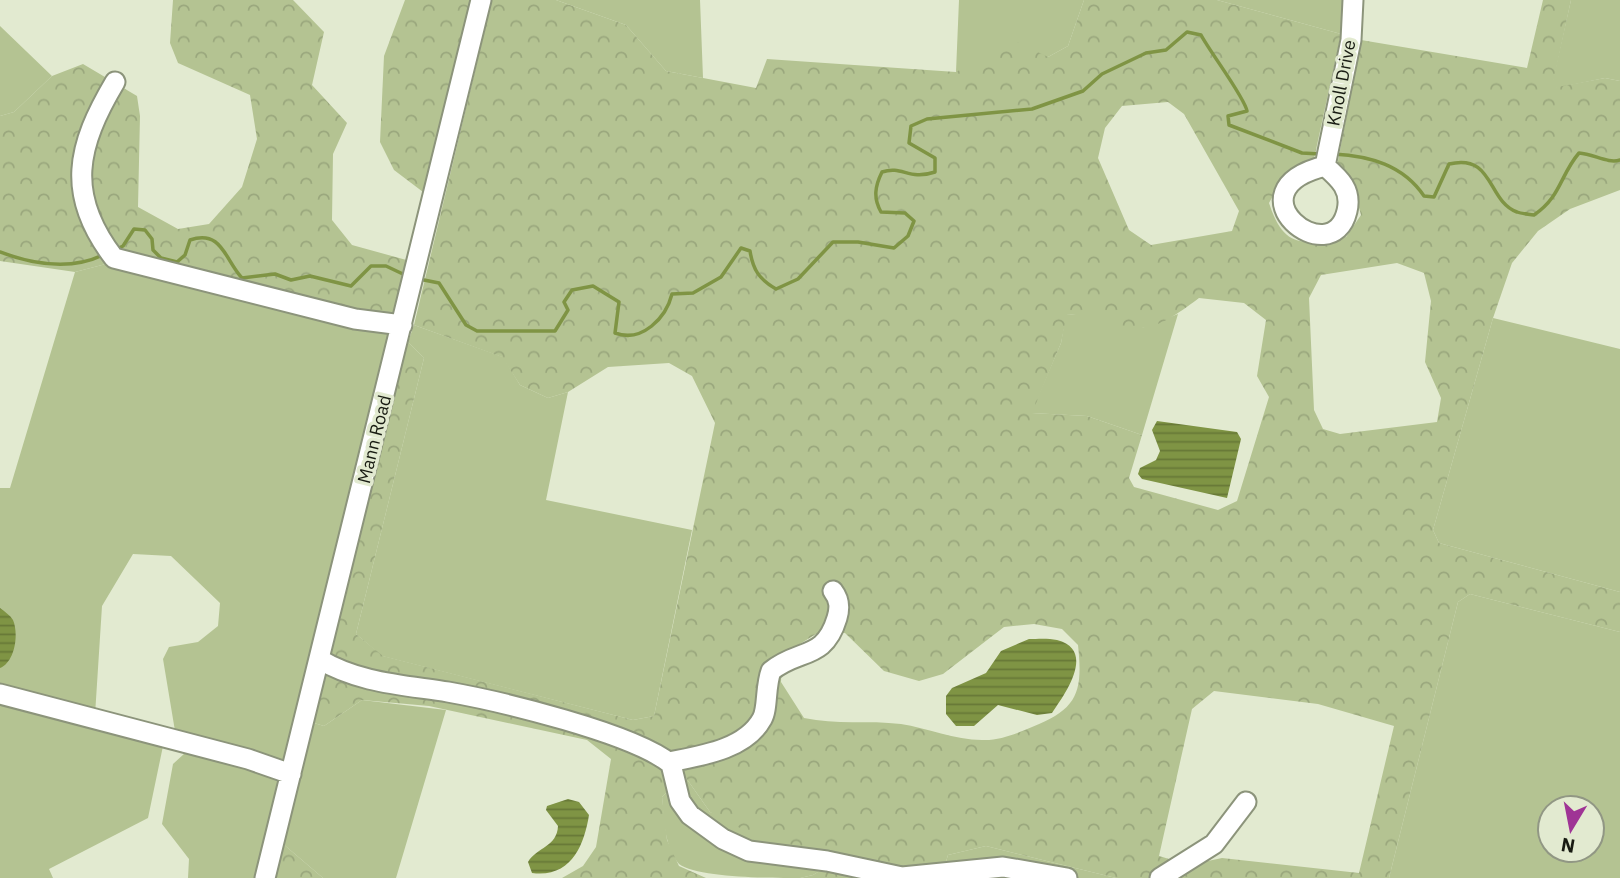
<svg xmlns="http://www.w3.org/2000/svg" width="1620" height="878" font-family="'IBM Plex Sans',sans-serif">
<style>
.green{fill:#b4c392;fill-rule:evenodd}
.forest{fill:url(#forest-crowns);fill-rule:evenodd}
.water{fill:url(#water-rules)}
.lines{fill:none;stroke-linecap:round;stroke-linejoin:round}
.stream{stroke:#7f9444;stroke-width:3.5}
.minor-casing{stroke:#8c947b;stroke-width:23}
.minor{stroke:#fff;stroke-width:19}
.labels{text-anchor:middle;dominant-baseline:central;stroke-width:7;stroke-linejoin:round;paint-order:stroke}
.street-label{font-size:18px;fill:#181b12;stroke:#e2ead0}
</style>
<defs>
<pattern id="forest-crowns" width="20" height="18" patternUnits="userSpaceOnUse" patternTransform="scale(1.75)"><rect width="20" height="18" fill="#b4c392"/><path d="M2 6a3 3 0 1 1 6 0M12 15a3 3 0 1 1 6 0" fill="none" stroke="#9aa77d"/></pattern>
<pattern id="water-rules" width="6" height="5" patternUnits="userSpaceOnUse" patternTransform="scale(1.75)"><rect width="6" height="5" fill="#7f9444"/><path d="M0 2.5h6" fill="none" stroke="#677837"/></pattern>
</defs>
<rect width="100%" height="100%" fill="#e2ead0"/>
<path class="green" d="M556,0H700L703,78L666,71L626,25Z
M959,0H1084L1068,46L1048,57L956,72Z
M1217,0H1346L1341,34Z
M1571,0H1620V81L1605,78L1551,89Z
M0,26L52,76L14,112L0,116Z
M129,258L398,312L289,758L274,762L176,737L163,659L169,647L198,642L218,626L220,603L171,556L133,554L102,606L95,715L0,690V488H10L75,272Z
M1066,314L1086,315L1142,328L1178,314L1142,435L1087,416L1031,413L1061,343Z
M1493,318L1620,349V592L1439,543L1433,530Z
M414,325L503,357L520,385L548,398L568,392L546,500L692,530L654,716L633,720L382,656L356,634L424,358L408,342Z
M1470,594L1620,632V878H1389L1458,602ZM1550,808H1592V850H1550Z
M362,700L446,710L396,878H323L282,843L314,723L324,726Z
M0,703L163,746L148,818L49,869L53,878H0Z
M185,753L267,772L281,780L258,878H188L189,859L162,824L173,764Z
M684,775L710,812L845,856L813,875L800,878C773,878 697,878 679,864C664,846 664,819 662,797Z
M986,846L1116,878H941L948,855Z"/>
<path class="forest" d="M173,0H293L324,32L312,85L347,123L333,154L332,220L352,245L410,261L398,312H354L129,258L75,272L0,261V116L14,112L52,76L83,64L137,96L140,116L138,207L178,229L209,224L242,187L257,139L250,95L178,63L170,43Z
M405,0H474L427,195L394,170L380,142L384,56Z
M492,0H556L626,25L666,71L756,88L767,59L956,72L1013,40L1048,57L1068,46L1084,0H1217L1341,34L1314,159L1282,179L1269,203C1284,249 1303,245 1346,237L1361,215L1353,185L1337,166L1361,40L1527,68L1543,0H1571L1552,88L1605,78L1620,81V190L1570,209L1538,231L1512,263L1493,318L1433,530L1439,543L1620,592V632L1470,594L1458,602L1389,878H1116L986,846L948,855L941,878H800L813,875L844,856L757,837L710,812L684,775L662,797L667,840L679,866L706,878H562L583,866L596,847L611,759L587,740L429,706L362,700L324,726L314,723L408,342L424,358L356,634L383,656L633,720L654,716L715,423L692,376L669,363L608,367L568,392L548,398L520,385L502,357L414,325ZM1168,102L1184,114L1239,211L1232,231L1151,245L1129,230L1098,158L1105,128L1122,106ZM1397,263L1424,273L1431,301L1425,362L1441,398L1437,422L1340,434L1323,429L1314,410L1309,298L1321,275ZM1199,298L1244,303L1266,320L1257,376L1269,397L1237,501L1218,510L1134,487L1129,478L1142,435L1087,416L1032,413L1061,343L1067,314C1090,315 1125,329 1142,328C1161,327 1184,309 1199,298ZM1034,624L1062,629L1078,645C1083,692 1078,709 1032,727C1018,733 1001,740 985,740C957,741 928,728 901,724C868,720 836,725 804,718L781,682L782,655L816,634L845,633L884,671L919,681L943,674L1004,627ZM1214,691L1318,704L1394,726L1359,873L1222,858L1189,865L1159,856L1192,709Z
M282,843L323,878H274Z"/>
<path class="water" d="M1157,421L1237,432L1241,439L1227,498L1142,479L1138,474L1140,468L1156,460L1160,451L1152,430Z
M0,608C5,612 10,615 13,620C19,634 15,662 0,668Z
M1029,639C1037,639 1048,638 1057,640C1096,650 1066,693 1052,713L1037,715L998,705L974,726H956L946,714V696L952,688L986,673L1001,651Z
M568,799L579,802L589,815C584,846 571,878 532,873L528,862C537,847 557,847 558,826L546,810L547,806Z"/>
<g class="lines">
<path class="stream" d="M1334,154C1370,156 1403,165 1424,196L1434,197L1449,164C1494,153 1487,201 1517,212C1522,214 1529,214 1534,215C1561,197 1560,175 1579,153C1594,154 1608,164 1620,160
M117,249L123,246L134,229L145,230L152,239L153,250L161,258L177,262L185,255L190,240C222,229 225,260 242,278L275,274L291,280L310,276L351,286L371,266H386L405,275
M0,252C32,264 70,271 103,255
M419,279L439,283L466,325L477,331H555L568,310L564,302L572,290L593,286L619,302L615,333C642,343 666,318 672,294L693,293L721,277L741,248L750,251C753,270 759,279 776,289L798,279L833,242H858L894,248L908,236L914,221L905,213L881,212C873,198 875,186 882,172C903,165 908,181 935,172V158L909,143L911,126L927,119L1032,109L1083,91L1102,74L1146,53L1166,50L1187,32L1201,35C1210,52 1245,98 1247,111L1228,116L1229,125L1302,153L1320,154"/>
<defs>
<path id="minor" d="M115,82C77,146 65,194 114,258L355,319L402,325
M1325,166C1340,179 1352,190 1347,211C1332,275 1226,191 1325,166Z
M1325,166L1351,40L1353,0
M319,659C358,683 404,685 448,692C499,701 633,733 671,764L680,801L690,815L723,839L749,851L827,861L902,877L1003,867L1067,878
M0,694L248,759L291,774
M669,762C699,756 745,750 762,719C768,709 765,687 771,671C799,648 824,661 837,618C840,608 840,600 833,591
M265,878L481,0
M1160,878L1214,844L1246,802"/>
</defs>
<use href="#minor" class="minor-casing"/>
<use href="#minor" class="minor"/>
</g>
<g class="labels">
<g class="street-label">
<text transform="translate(1341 83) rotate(-79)">Knoll Drive</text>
<text transform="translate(374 439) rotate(-76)">Mann Road</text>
</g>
</g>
<g transform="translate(1571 829) rotate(190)"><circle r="33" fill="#e2ead0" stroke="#919784" stroke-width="2"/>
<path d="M0-5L12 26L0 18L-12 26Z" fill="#9f3495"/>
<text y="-10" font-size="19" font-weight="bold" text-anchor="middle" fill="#181b12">N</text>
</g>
</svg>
